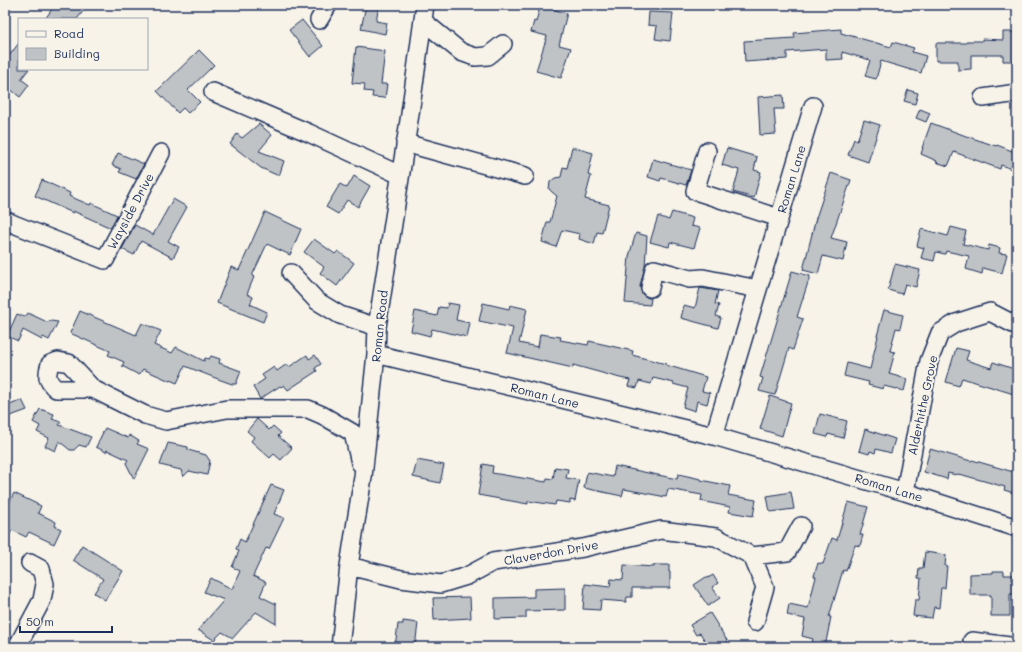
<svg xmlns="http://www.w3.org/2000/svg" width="1022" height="652" font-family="Mali,sans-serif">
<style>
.building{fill:#c0c3c5;stroke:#1b2f5e}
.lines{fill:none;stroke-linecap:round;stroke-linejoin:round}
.minor-casing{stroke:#1b2f5e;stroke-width:20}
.minor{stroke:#f7f3e8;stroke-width:17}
.labels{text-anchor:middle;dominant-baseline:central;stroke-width:4;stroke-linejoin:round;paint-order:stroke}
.street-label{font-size:12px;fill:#1b2f5e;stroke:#f7f3e8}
</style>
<rect width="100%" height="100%" fill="#f7f3e8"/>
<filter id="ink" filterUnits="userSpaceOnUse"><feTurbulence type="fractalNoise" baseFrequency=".025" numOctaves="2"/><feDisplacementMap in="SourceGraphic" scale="8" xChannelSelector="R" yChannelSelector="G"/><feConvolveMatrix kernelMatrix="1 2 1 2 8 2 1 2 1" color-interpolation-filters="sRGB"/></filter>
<g filter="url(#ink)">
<path class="building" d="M55,5H79L85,9L77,19H45Z
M366,5H379L376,21L387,23L385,34L361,29Z
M540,6L567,13L559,45L571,48L561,78L536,71L547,36L531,32L534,21L536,22Z
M649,12L673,13L670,41L655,39L657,26L648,25Z
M302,20L323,46L310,57L289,30Z
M841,29V33L891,47L893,42L914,48L912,52L926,56L921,73L881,61L876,79L865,76L870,60L842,52L843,59L826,60V49L787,52V59L745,62L744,41L795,38L794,33Z
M1003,32H1017V61H1003V55H971V69L958,70V61H936V43H967V41H982V39L1003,40Z
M19,43V69H29L21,79L29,85L20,97L5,85V61Z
M356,47L385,51L381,84H387L385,98L372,97L373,92L364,91L365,84L352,83Z
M199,50L214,65L188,90L200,102L188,113L183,108L178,113L157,91Z
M908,90L918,93L915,104L904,101Z
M783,95L784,109H774L776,134L760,135L758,97Z
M920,109L930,113L926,122L916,118Z
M864,120L880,125L868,162L848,155L854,139L857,141Z
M931,123L966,136L996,146L997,145L1017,153V171L1001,165L1000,169L954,152L948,166L936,162L937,161L921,154L923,148H922Z
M259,124L272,135L259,151L284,161L279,176L261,168L230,144L237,134L242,138Z
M572,147L593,153L588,175L591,176L585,199L609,205L602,233L597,232L594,244L579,239L580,234L562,230L556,247L542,242L547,222H550L557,196L552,192L549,189L550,182L555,178L561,177L563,167L567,168Z
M727,148L757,157L754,170L761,172L754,198L733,192L739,170L722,165Z
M118,153L144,164L136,179L119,172L121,169L112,165Z
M653,159L691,170L686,185L661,178L660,181L648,177Z
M831,173L851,180L831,238L847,242L843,261L823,256L818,274L803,270L816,218Z
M354,176L370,186L358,207L347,200L338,214L326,207L340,184L347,188Z
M42,180L70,193L69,196L90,205L91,203L117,215L111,228L73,211V213L35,196Z
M173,199L187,207L168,241L179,247L173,258L141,241L134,255L122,249L135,225L153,235Z
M265,212L301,229L290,255L267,244L252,276L254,277L247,294L253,297L250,304L267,312L263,322L217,303L231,267L239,270Z
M672,212L693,218L691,226L700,228L694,248L670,242L669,247L650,242L658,216L669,220Z
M951,227L966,231L963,244L988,250L989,245L1000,248L999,253L1007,254L1002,273L983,268L982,274L966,269L969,256L946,251L945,254L936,252L934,261L921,258L924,248L917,246L921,229L948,236Z
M636,233L647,236L645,266L640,286L641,291L643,295L648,298H651L650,305L625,303L629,256Z
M314,239L335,254L338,251L354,263L337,286L320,273L324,267L304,252Z
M895,264L920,270L916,287L905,284L902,294L888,290Z
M792,271L810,276L797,317L803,319L793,350L789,348L775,395L759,391L763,378L760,377Z
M700,288L718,291L715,304L719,305L716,316L721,318L718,328L681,318L684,305L695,308Z
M448,303L459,305L456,320L470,323L467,337L432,329L430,336L411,331L415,311L437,316L439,307L447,308Z
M483,303L509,309L510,305L527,309L519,343L538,347L540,334L561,337L560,340L588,345L589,341L633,351L632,355L666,364V365L706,377L702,391L710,393L707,404L697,401L695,411L683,407L688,388L673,384L674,383L653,378L651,384L639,381L637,388L628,386L630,380L620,378L573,365V368L507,353L513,328L479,321Z
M884,310L903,315L900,329L896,328L890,351L895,352L889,374L907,379L904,391L884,386L883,389L868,385L869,382L844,376L847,363L870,369L878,336H877Z
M80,311L136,335L142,323L161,331L154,345L172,353L176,347L204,361L205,358L209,359L211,356L220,359L219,363L241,371L236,384H232L218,379L185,366L177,383L170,380V381L143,369L139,375L122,366L124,362L108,355L110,351L70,333Z
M28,313L47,322L51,321L58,322L49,340L43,337L42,340L23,330L18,341L7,336L17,314L25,317Z
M956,348L969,351L966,360L991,368L993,362L1017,370V395L962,378L959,386L946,382Z
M307,355L309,359L315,355L321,364L315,368L317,371L288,390L284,385L281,387L280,386L260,399L253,387L265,379L262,375L274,367L277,371L287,364L289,367Z
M770,396L791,403L782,436L760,429Z
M22,400L27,410L5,418V407Z
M40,409L54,414L52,419L61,422L59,425L91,437L86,447L79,445L74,450H70L59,441L55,451L45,446L49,438L37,432L40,426L33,422Z
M820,414L847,421L843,438L828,434L827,437L815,434Z
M257,419L269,430L273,426L281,433L278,436L292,448L281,460L274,454L270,458L251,441L254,437L247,431Z
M105,428L128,438L129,435L139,441L137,444L149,449L134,479L126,463L128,460L107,450L106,452L96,447Z
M865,429L895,439L891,453L876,449L875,453L870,451L869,454L859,451Z
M168,443L188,447V450L206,455L210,461L207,475L189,471L183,477L181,470L160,465Z
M930,449L971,461L972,460L1017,473V494L1004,490L1005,487L963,475L957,474L956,475L948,473L947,479L924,472Z
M417,460L444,465L440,483L413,477Z
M483,464L493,466L492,473L546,482L547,478L553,479L555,467L568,469L566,478L579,480L575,501L570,500V503L556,501L555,505L528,501V504L478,495Z
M615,466L677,479L678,474L701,479V480L730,486L728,495L756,500L753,516L729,512L730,507L701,501L702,495L668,489L666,497L624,489L622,496L584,488L587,472L613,477Z
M271,485L284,490L274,514L284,518L269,549L266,548L253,576L266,582L260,596L276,604V624L256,612L233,638L222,632L214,640L198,630L224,600L204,592L211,578L232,589L240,571L232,567L239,551L236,549L240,539L245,542Z
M791,492L794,509L770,512L767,496Z
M14,493L41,506L38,513L56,522L55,526L61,529L54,544L29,532L26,537L12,530L5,544V511Z
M848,502L868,507L860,535H863L860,546L855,545L846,571L843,570L829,617H831L825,647H811L813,639L802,636L805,619L787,615L789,604L808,608L816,577L814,576L818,563L823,564L832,538L837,540Z
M82,545L123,571L105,600L94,593L103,579L73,560Z
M925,552L946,555L945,566H947L945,588H941L939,608L934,607L932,618L913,616L915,600H919L921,578H918L919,568H923Z
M624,565L654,567V565H669V572H670V588H632V597H627L626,602L601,600L600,610L583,609L585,584L610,587L611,579L623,580Z
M993,571H1004V575H1017V594H1010V616H991V595H970V574L993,573Z
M713,575L718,583L712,587L720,598L708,606L694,585L706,577L708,578Z
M565,588V610L526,611V618L495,619V598L534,597V589Z
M470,597L471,618L434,620L433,598Z
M710,613L728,642L720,647H709L700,633L696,635L690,625Z
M403,621L418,623L415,647H395L398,624H403Z"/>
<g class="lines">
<defs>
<path id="minor" d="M319,20L328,5
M423,21L461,52L475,57L488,56L503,44
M213,92L309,133L400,175
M983,98L1017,93
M405,143L525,176
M707,151L695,191L779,218
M5,220L16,225L105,260L161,153
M291,273L317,301L340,315L377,327
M650,288L654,269L690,279L703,278L758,289
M376,354L714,436L905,492L1017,528
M93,389L69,363L58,361L50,364C46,376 47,381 56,389H93L145,415L166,421L227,409H308L322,415L353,433L360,463
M714,436L813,106
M905,492L929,361L940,333L956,323L990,312L1017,326
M752,556L765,587L755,622
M349,566L401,579L441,584L467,576L493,562L583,548L661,530L716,537L752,556L787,552L801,526
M972,641L1017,647
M17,647L42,600L45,584L41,569L30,563
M340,647L349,566L363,477L376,354L377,327L410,114L425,5"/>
</defs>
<use href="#minor" class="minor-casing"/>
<use href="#minor" class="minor"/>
</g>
</g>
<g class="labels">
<g class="street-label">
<text transform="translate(791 179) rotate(-73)">Roman Lane</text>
<text transform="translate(130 211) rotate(-62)">Wayside Drive</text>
<text transform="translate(379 326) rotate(-84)">Roman Road</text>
<text transform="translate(545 395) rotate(14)">Roman Lane</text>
<text transform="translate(922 405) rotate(-78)">Alderhithe Grove</text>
<text transform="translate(889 487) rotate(17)">Roman Lane</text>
<text transform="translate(551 552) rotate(-10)">Claverdon Drive</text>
</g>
</g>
<rect width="1022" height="652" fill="none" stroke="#f7f3e8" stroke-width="20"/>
<rect x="10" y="10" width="1002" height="632" fill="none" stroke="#1b2f5e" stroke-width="1.5" filter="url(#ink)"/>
<rect x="18" y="18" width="130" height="52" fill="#f7f3e8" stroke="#9fa5b1"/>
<rect x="26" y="31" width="20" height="6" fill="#f7f3e8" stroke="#9fa5b1"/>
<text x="54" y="38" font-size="12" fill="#1b2f5e">Road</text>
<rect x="26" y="48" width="20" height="12" fill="#c0c3c5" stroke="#9fa5b1"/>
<text x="54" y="58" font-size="12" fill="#1b2f5e">Building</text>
<path d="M20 626v6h92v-6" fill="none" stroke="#1b2f5e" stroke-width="2"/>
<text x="26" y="626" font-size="12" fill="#1b2f5e" stroke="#f7f3e8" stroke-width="3" paint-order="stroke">50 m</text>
</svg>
